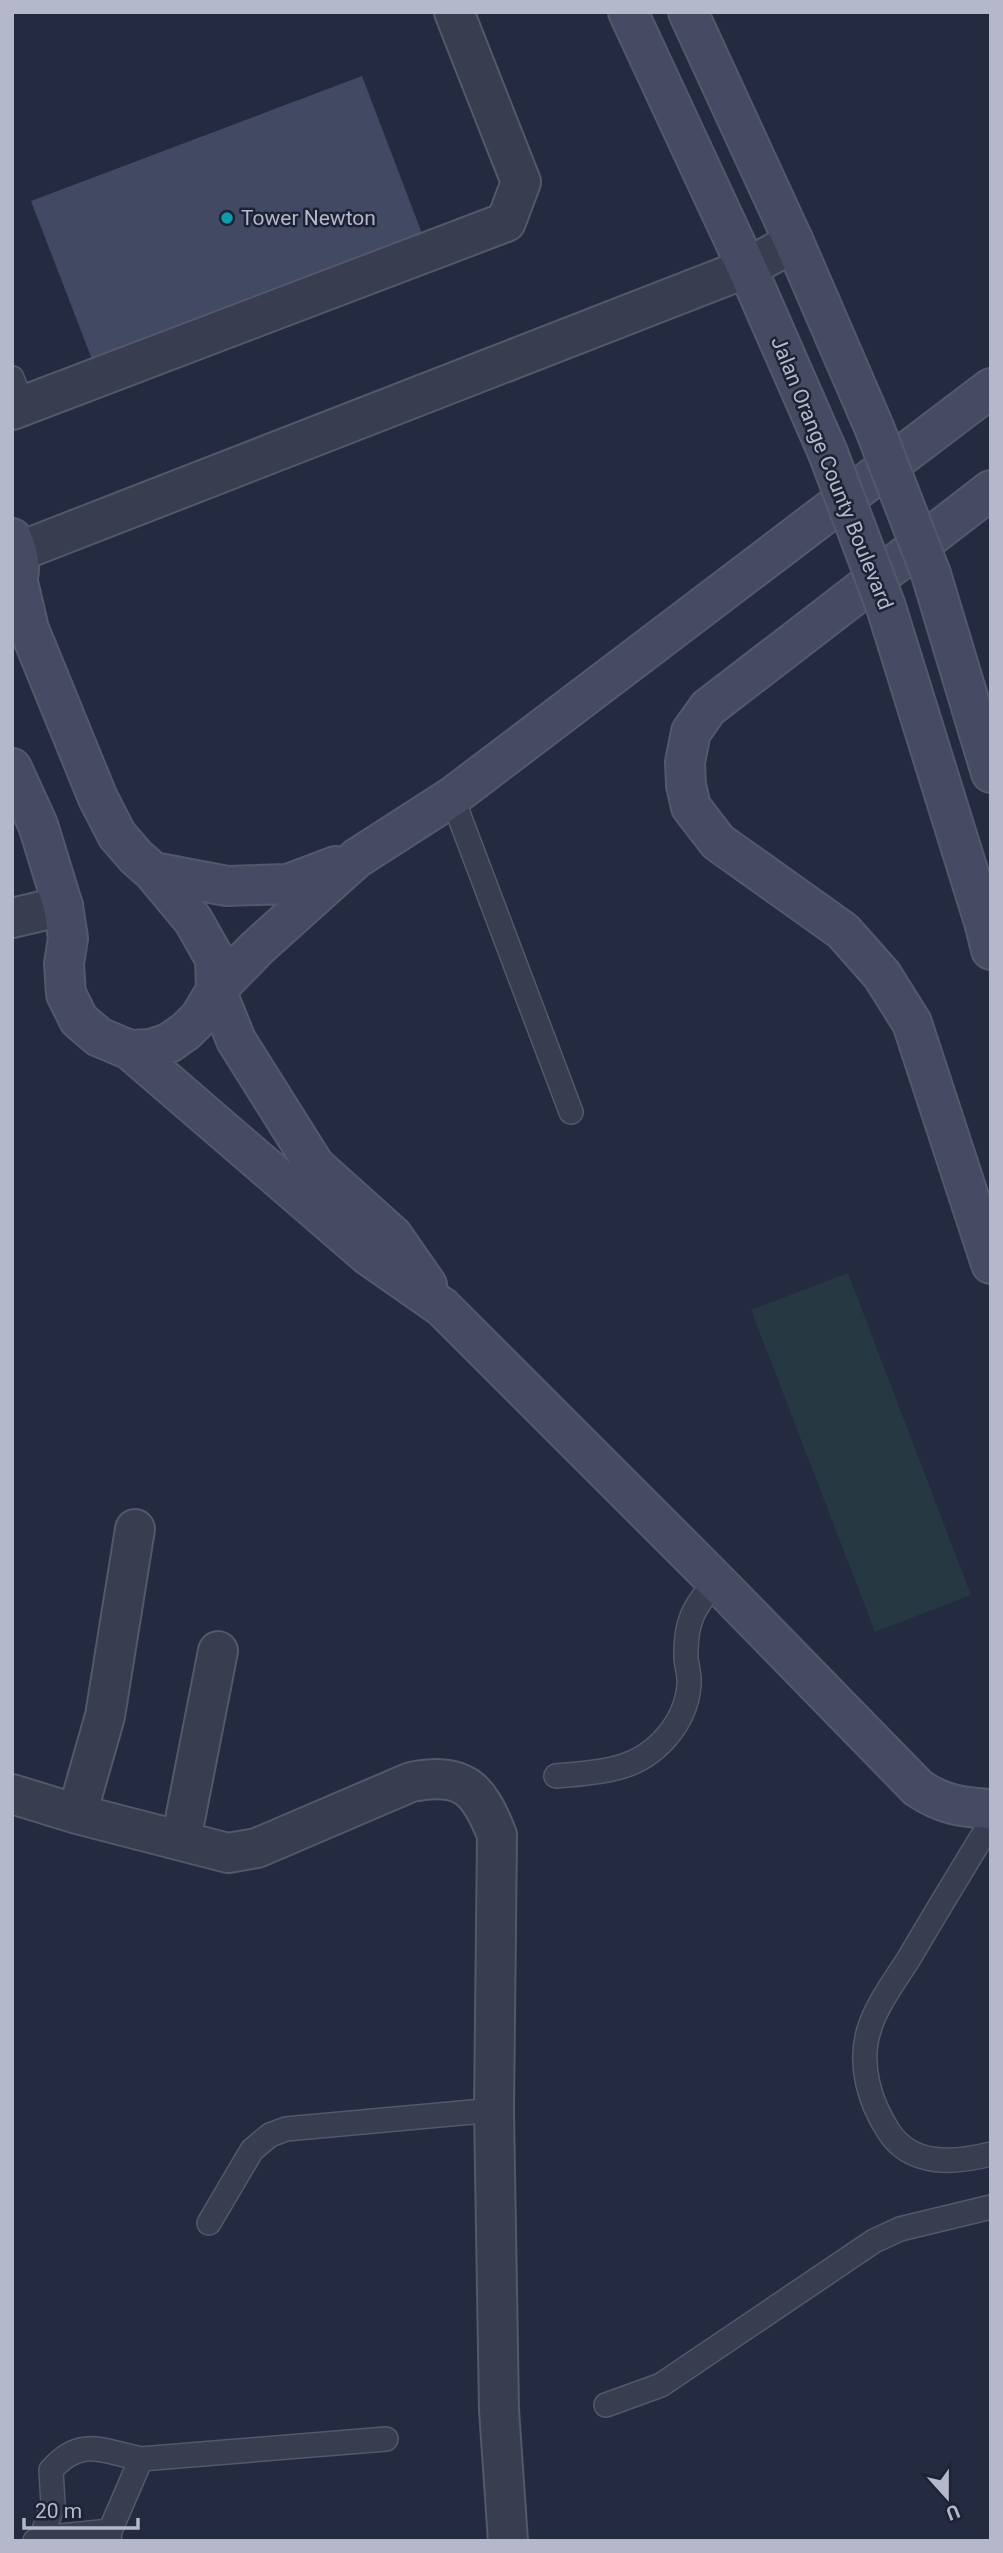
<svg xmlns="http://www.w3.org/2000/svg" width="1003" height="2553" font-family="Roboto,sans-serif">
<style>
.green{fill:#263841}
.building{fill:#424962}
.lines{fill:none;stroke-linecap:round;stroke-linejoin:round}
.lane-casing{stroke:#53586a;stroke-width:26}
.street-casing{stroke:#53586a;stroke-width:42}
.secondary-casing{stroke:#53586a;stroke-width:42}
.lane{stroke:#383d50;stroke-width:23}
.street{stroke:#383d50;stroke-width:38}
.secondary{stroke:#464b63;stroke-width:38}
.secondary-bridge-casing{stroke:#53586a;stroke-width:42;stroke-linecap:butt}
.secondary-bridge{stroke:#464b63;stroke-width:38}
.culture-dot{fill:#0f9aa8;stroke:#1d2235;stroke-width:2.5}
.labels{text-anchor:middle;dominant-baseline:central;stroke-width:5;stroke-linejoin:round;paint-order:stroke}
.poi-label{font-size:21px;fill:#b4b8ca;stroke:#1d2235;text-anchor:start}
.street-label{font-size:21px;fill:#b4b8ca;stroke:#1d2235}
</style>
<rect width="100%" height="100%" fill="#242a40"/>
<path class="green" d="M848,1273L971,1595L875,1632L751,1310Z"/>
<path class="building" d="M362,76L423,236L93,362L31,201Z"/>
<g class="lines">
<defs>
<path id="lane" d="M12,378L23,406
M452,797L571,1112
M556,1776C577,1774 600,1773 620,1767C656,1757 686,1723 689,1685C690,1677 687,1667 686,1659C685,1622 693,1608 716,1581
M991,1822C963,1868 935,1914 908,1960C895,1980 875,2008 869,2030C858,2065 870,2103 889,2132C912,2167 955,2163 991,2154
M209,2223L252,2150L270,2135L286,2129L494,2110
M606,2405L661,2385L874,2241L900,2229L991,2207
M41,2538L53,2505L51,2470C81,2436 102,2451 141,2459
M35,2541L41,2538L110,2531
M109,2541L110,2531L141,2459L386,2439"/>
<path id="street" d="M12,410L506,222L521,182L454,12
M18,552L747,268L794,242
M12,918L63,906
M12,1794L77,1814L228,1853L257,1848L411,1782C463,1772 478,1787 497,1835L494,2110L499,2410L508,2541
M77,1814L105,1716L135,1529
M181,1840L218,1651"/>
<path id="secondary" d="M628,12L747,268L828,453
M688,12L794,242L874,427
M991,490L708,708L691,732L685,762L686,785L691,807L718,842L843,931L882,975L912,1023L991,1264
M12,538C20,556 23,573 12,592
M931,574L991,773
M18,582L29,629L98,798L117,835L136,857L153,872L193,920L215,959L216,990L236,1040L315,1166L393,1236L427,1285
M886,607L984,922L991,950
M12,768L38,825L63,906L68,938L64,964L66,994L79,1020L99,1037L130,1050L151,1049L169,1043L186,1031L200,1017L216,990L257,948L357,858L452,797L991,388
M153,872L227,886L288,884L336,866
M130,1050L369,1256L442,1307L716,1581L918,1788C943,1805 961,1807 991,1809"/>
</defs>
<use href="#lane" class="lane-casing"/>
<use href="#street" class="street-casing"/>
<use href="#secondary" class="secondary-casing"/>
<use href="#lane" class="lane"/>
<use href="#street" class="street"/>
<use href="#secondary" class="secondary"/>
<defs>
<path id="secondary-bridge" d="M874,427L931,574
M828,453L886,607"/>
</defs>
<use href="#secondary-bridge" class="secondary-bridge-casing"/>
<use href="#secondary-bridge" class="secondary-bridge"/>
</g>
<circle class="culture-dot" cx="227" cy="218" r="7"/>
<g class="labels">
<g class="poi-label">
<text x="241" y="218">Tower Newton</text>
</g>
<g class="street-label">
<text transform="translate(832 473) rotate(68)">Jalan Orange County Boulevard</text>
</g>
</g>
<rect width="1003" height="2553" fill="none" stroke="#b4b8ca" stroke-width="28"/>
<g transform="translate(947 2497) rotate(159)" stroke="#1d2235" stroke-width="5" paint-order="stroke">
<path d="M0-5L12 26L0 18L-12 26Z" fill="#b4b8ca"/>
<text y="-10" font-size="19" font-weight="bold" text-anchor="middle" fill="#b4b8ca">U</text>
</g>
<path d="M24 2518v10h114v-10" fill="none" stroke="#b4b8ca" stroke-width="3.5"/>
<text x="35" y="2518" font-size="21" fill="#b4b8ca" stroke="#1d2235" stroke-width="5" paint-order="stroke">20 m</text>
</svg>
